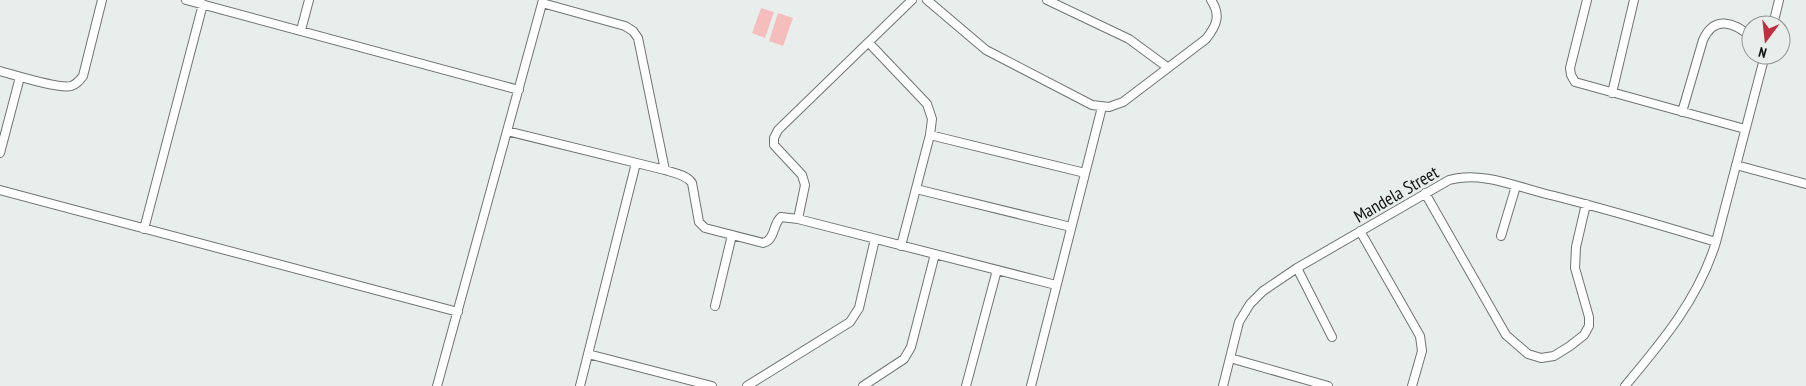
<svg xmlns="http://www.w3.org/2000/svg" width="1806" height="386" font-family="'PT Sans Narrow',sans-serif">
<style>
.green{fill:#f5bebd}
.lines{fill:none;stroke-linecap:round;stroke-linejoin:round}
.minor-casing{stroke:#707472;stroke-width:10}
.minor{stroke:#fff;stroke-width:8}
.labels{text-anchor:middle;dominant-baseline:central;stroke-width:5;stroke-linejoin:round;paint-order:stroke}
.street-label{font-size:18px;fill:#101110;stroke:#e8eeeb}
</style>
<rect width="100%" height="100%" fill="#e8eeeb"/>
<path class="green" d="M761,8L774,12L765,38L752,33Z
M778,13L793,18L783,46L769,41Z"/>
<g class="lines">
<defs>
<path id="minor" d="M186,0L519,90
M927,0L986,50L1092,105L1109,107L1123,102L1206,39C1217,25 1221,15 1211,0
M1047,0L1129,39L1167,67
M1587,0L1570,68L1571,75L1575,82L1745,129
M542,3L625,26L633,31L638,38L665,170
M1773,25L1779,0
M301,30L309,0
M869,43L927,104L932,119L930,135L901,246
M0,71C15,75 58,89 71,86C77,84 79,81 83,76L102,0
M1612,93L1634,0
M1682,112L1703,40C1714,15 1734,22 1751,37
M507,131L665,170C674,173 687,175 692,183L699,222L705,228L763,243C776,239 772,225 781,217L798,219L1056,285
M930,135L1085,173
M0,153L20,77
M1736,165L1806,184
M916,189L1071,227
M0,190L458,312
M1425,193L1506,335L1528,354L1541,358L1554,356L1570,346L1584,335L1589,326V317L1575,268L1576,247L1586,204
M798,219L805,185L802,175L774,145V138L778,130L912,0
M144,229L203,4
M1360,231L1420,336L1422,351L1412,386
M1501,236L1516,186
M1297,268L1332,337
M715,306L732,235
M588,354L712,386
M1230,358L1328,386
M437,386L543,0
M580,386L636,163
M747,386L850,322L859,308L875,239
M863,386L904,359L911,347L935,254
M966,386L997,270
M1031,386L1102,107
M1223,386L1239,322L1250,304L1263,291L1297,268L1449,180C1480,171 1515,186 1546,194C1604,208 1660,225 1716,242
M1625,386C1662,342 1699,298 1716,242L1765,55"/>
</defs>
<use href="#minor" class="minor-casing"/>
<use href="#minor" class="minor"/>
</g>
<g class="labels">
<g class="street-label">
<text transform="translate(1396 194) rotate(-30)">Mandela Street</text>
</g>
</g>
<g transform="translate(1766 40) rotate(195)"><circle r="24" fill="#e8eeeb" stroke="#929693"/>
<path d="M0-4L9 19L0 12L-9 19Z" fill="#c02f40"/>
<text y="-8" font-size="14" font-weight="bold" text-anchor="middle" fill="#101110">N</text>
</g>
</svg>
